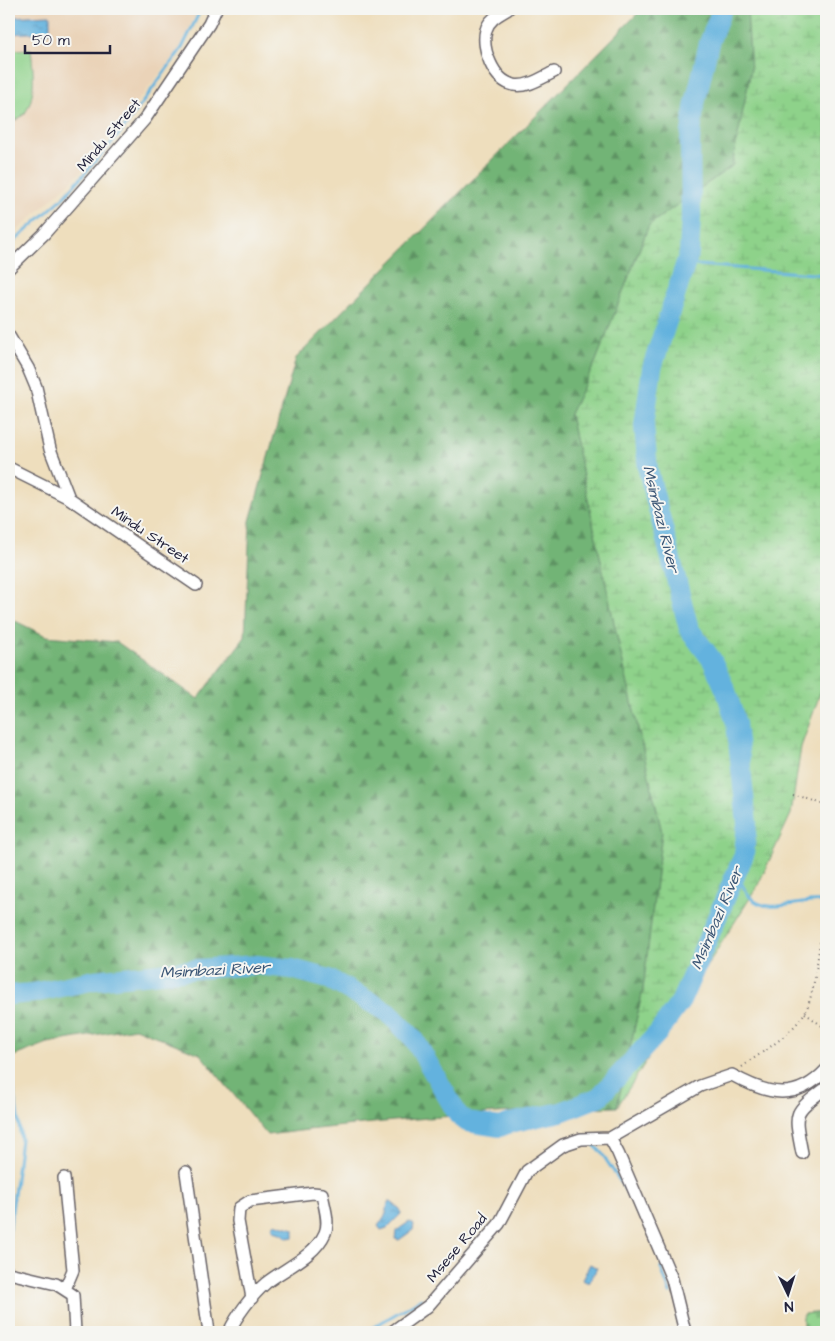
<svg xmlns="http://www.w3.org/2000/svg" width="835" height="1341" font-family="'Architects Daughter',sans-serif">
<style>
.built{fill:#ead3b8}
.forest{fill:url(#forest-firs);stroke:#4a6b58}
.wetland{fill:url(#wetland-marsh);stroke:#587a62}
.cemetery{fill:url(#cemetery-stones);stroke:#587a62}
.pitch{fill:#8ed28a;stroke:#587a62}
.water{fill:url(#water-ripples);stroke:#436a8c}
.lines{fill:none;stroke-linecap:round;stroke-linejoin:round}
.stream{stroke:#64b2de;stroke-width:3}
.river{stroke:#64b2de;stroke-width:20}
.minor-casing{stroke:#696468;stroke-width:14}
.path{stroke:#696468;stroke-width:2;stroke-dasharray:1 4;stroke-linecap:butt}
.minor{stroke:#fff;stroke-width:11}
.labels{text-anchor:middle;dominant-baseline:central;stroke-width:4;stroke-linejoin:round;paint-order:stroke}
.street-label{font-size:15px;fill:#22223b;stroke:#f6f6f2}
.water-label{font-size:16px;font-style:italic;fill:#395474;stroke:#f6f6f2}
</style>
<defs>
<pattern id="forest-firs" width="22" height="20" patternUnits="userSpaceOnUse" patternTransform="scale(1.25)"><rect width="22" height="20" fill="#72b476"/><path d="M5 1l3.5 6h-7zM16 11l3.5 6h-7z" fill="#5d9262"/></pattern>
<pattern id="wetland-marsh" width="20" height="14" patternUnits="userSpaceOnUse" patternTransform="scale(1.25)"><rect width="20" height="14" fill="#8ed28a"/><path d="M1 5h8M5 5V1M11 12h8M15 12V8" fill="none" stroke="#7ab478"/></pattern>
<pattern id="cemetery-stones" width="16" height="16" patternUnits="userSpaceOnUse" patternTransform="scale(1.25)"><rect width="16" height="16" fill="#8ed28a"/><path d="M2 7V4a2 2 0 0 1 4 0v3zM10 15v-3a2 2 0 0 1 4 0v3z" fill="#7ab478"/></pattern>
<pattern id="water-ripples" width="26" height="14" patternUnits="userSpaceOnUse" patternTransform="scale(1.25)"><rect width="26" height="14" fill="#64b2de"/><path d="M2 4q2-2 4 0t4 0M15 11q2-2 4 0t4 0" fill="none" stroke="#5290b5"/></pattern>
</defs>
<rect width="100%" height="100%" fill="#f6f6f2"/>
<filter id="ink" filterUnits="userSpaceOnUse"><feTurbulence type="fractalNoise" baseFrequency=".02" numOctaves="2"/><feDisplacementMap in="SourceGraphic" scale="10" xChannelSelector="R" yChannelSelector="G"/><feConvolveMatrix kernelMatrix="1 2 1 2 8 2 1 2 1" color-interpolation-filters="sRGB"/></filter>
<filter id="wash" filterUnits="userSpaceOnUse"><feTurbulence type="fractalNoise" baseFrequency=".0096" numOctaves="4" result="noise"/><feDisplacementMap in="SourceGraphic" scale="20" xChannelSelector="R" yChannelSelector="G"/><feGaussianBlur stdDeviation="1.12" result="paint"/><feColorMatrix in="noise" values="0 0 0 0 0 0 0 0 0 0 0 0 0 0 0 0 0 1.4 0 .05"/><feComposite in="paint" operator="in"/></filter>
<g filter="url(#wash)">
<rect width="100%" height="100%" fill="#eedebd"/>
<path class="built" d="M9,9H198L179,49L81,172L9,238Z"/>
<path class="forest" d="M642,9H747L751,70L732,166L649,225L596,361L570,414L618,641L662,832L643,990L617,1107C500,1111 383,1120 267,1135L200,1054L135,1028L48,1043L9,1058V618L46,636L117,642L198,699L245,637L250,521L296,358Z"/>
<path class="wetland" d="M747,9H826V677L801,747L791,814L757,887L617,1107L643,990L662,832L618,641L570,414L596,361L649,225L732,166L751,70Z"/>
<path class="cemetery" d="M826,1312V1332H803V1314Z"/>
<path class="pitch" d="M31,49C33,68 37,96 25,113C22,117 14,121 9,124V50Z"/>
<path class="water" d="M50,15V32L9,34V17Z
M388,1202H391L400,1209L401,1214L387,1228L381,1230L378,1226L386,1214Z
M409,1222L414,1224L413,1230L399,1240L395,1239L396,1231Z
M275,1223L294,1229V1237L287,1238L283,1234L274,1231L272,1227Z
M590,1264L597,1268L589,1283L582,1280Z"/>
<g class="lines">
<path class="stream" d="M9,246L64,197L121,132L182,48L201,9
M686,264L826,275
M734,883L740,880C743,886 746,893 750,897C768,917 803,898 826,902
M9,1055L21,1139L9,1235
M592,1143L601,1152L634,1203
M661,1268L670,1293
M365,1332L421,1299"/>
<path class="river" d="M9,995L33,993L95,980L198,969L257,965L292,969L329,979L388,1012L414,1039L458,1115L467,1122L500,1127L510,1123L561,1112L599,1097L658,1033L681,1001L744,855L747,823L736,723L726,691L712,660L689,629L648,470L644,426L652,368L689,253L691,216L690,141L694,108L709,43L722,9"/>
</g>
</g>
<g filter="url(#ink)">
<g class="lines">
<defs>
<path id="minor" d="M508,9C500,14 489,19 486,30C481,48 493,81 514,85C527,88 543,77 554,72
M9,268L44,234L145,119L209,24L216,9
M9,336L28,368L36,387L50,449L69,498
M9,468L69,498L196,585
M610,1138L700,1086L732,1075C768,1095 796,1102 826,1070
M802,1153C794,1111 792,1114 826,1088
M186,1172L209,1332
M64,1178L73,1270L65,1289
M9,1273L56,1284L73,1295L75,1332
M229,1332C237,1315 252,1295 266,1283C285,1268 315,1256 325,1233C330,1222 324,1206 322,1194L313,1193L250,1201L239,1208L238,1221L252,1298
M392,1332L428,1306L499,1224L527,1171L563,1145L581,1139L610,1138L618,1153L672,1279L685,1332"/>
</defs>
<use href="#minor" class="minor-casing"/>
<path class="path" d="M793,794L826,805
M805,1013L826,1029
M742,1067C763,1051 789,1037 804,1014C816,996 820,930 826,904"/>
<use href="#minor" class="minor"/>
</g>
</g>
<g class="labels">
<g class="street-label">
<text transform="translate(109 135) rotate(-50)">Mindu Street</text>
<text transform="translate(150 535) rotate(34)">Mindu Street</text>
<text transform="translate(457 1248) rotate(-50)">Msese Road</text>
</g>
<g class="water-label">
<text transform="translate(661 519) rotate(76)">Msimbazi River</text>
<text transform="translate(717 918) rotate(-67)">Msimbazi River</text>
<text transform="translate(215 970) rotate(-3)">Msimbazi River</text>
</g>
</g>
<rect width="835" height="1341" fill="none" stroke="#f6f6f2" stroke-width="30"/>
<g transform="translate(788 1294) rotate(176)" stroke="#f6f6f2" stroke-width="4" paint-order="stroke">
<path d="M0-4L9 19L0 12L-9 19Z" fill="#22223b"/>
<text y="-8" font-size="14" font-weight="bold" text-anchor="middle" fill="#22223b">N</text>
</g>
<path d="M25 45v8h85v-8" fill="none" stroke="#22223b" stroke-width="2.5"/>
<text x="32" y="45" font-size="15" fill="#22223b" stroke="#f6f6f2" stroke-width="4" paint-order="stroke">50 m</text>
</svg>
